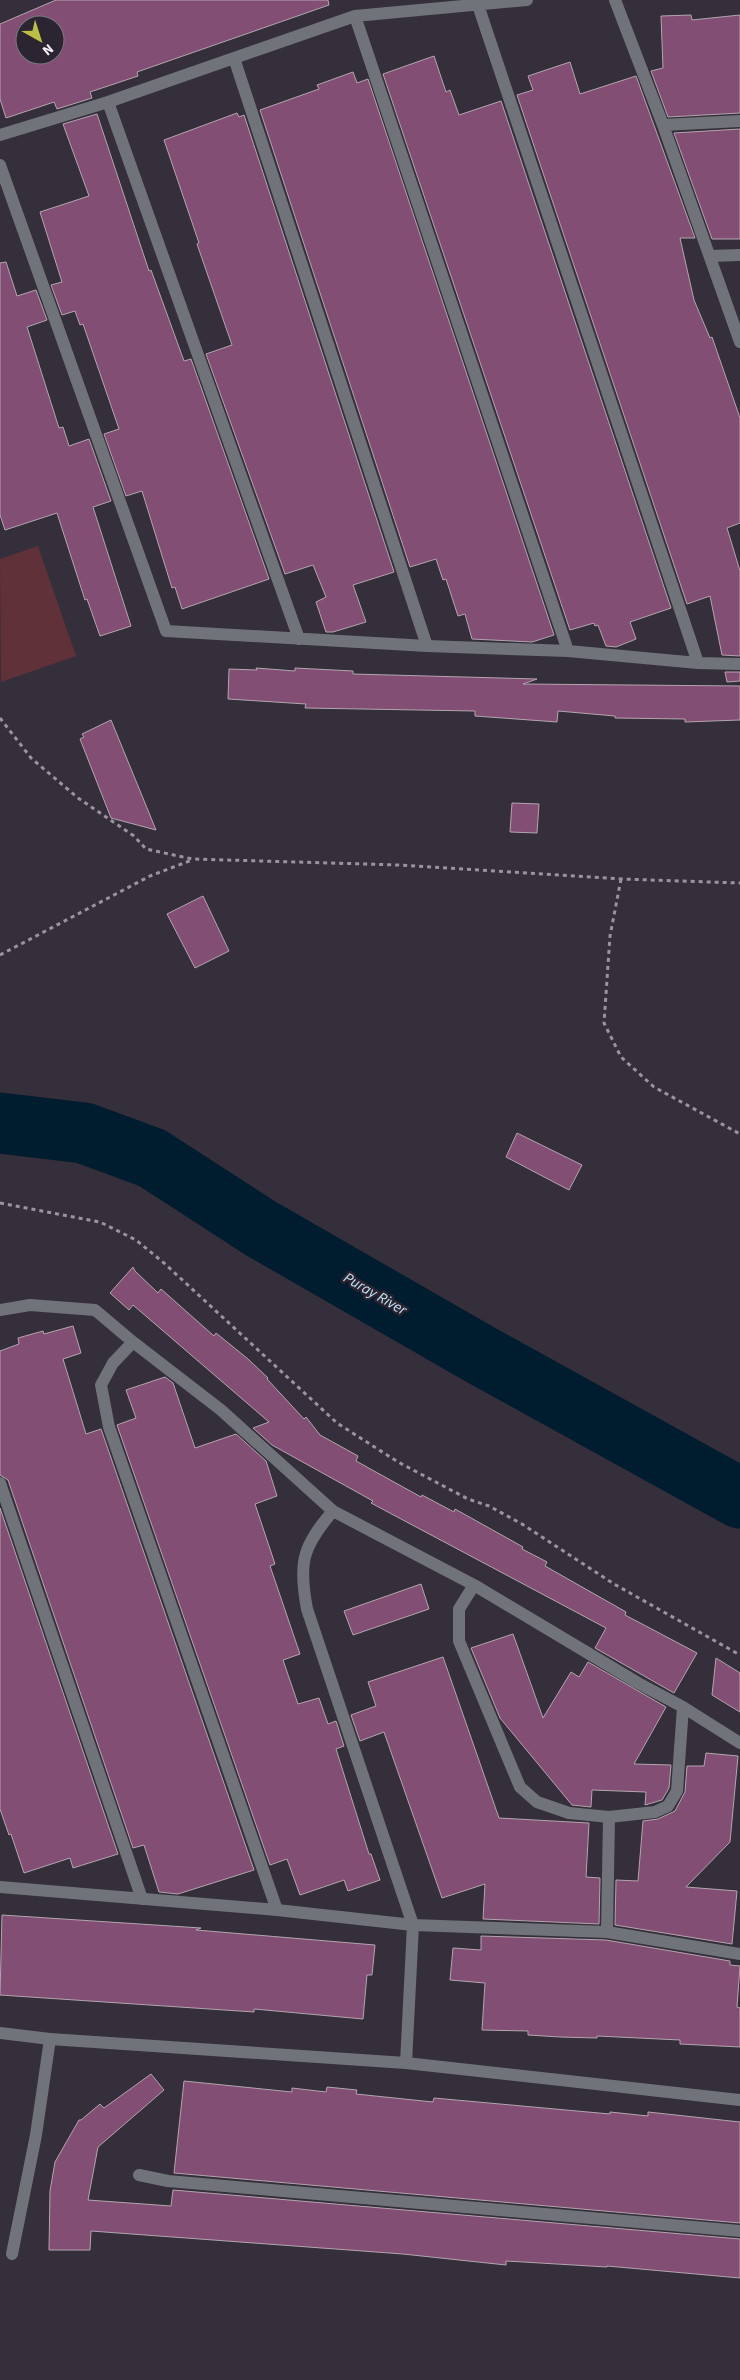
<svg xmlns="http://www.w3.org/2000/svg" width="740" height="2380" font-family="'Source Sans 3',sans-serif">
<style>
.green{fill:#603138}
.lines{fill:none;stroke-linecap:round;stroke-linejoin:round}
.river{stroke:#001c2f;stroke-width:61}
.building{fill:#824e74;stroke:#b4a5af;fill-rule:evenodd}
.path{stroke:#99959e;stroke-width:3;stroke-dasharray:4 4;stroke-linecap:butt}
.minor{stroke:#71737a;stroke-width:12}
.tertiary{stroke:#71737a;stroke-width:12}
.labels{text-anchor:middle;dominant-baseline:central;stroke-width:5;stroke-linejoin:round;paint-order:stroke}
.water-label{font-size:15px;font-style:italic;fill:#c5e6fc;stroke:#2a2530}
</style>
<rect width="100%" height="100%" fill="#342f3a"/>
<path class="green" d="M38,546L76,656L1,682L0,559Z"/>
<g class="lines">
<path class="river" d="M0,1123L84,1133L152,1158L260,1228L481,1355L740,1498"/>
</g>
<path class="building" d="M56,0H328L329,5L137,72L138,76L90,92L92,98L57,109L54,102L6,118L0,99V24ZM25,25H55V55H25Z
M691,15L692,20L740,15V113L668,117L651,71L663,68L661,16Z
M434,56L446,92L450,90L459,115L501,101L671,608L630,622L636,639L616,647L606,646L598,625L595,626L594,623L570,630L383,74Z
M570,62L580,94L636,76L695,238H680L694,300L710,338L712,337L740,418V523L727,528L740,571V656L722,655L710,596L687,604L517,95L533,90L528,76Z
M353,72L357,83L368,79L554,635L532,642L472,639L465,614L458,616L446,579L443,580L436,559L410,567L260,110L319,89L317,85Z
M237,113L239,117L244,115L394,572L353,585L366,622L333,632H326L316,602L326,597L313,565L285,574L206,354L232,345L197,244L199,243L164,140Z
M97,114L149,271L151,270L184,361L191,359L269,579L182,609L175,587L172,588L142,491L126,496L104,434L119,429L83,324L80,325L75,311L62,315L51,285L62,282L40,212L89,196L63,124Z
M740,129V239H712L674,133Z
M6,262L17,296L36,290L47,320L27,327L59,428L63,427L69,446L89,439L111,501L93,507L131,626L100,636L87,599L85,600L57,513L5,530L0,515V263Z
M256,668L295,671V668L353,671V674L537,679L523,684L740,686V720L685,722V719L615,718V716L558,711L557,722L475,716V711L305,708L306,704L228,699L229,669L257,670Z
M725,672H740V681L727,682Z
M111,720L156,830L111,818L80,739L84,737L82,734Z
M512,803L539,804L537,833L510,832Z
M203,896L229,951L195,968L167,914Z
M517,1133L582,1165L569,1190L506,1157Z
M133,1267L135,1271L158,1293L161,1289L214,1336L216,1333L248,1359L268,1378L267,1379L304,1419L306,1417L320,1435L358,1456L356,1461L421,1497L422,1495L454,1512L455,1509L523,1547L522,1549L547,1562L545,1566L626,1612L625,1615L697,1653L674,1693L595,1648L606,1628L371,1503L373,1501L272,1445L253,1428L269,1422L133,1305L129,1310L110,1293Z
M73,1326L81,1353L63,1359L86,1434L101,1429L254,1870L178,1894L159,1892L144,1845L133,1848L8,1480L0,1475V1351L19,1344L18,1338L43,1331L44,1334Z
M165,1377L173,1383L195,1448L236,1434L266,1461L277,1496L255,1504L275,1564L270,1566L300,1654L283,1660L298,1704L319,1698L328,1724L336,1721L344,1746L336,1749L369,1854H371L380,1880L348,1891L344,1880L300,1895L287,1859L270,1865L117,1425L136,1418L126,1390Z
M0,1508L118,1854L73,1868L70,1858L24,1873L11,1834L9,1835L0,1809Z
M421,1584L429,1609L353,1635L344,1611Z
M513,1634L543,1718L571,1672L579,1677L588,1662L666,1707L634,1764L671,1765L669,1788L662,1800L645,1805L646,1792L592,1790L591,1807L572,1805L500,1718L471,1648Z
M443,1657L499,1818L589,1823L586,1877L600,1878L599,1924L483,1919L485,1884L442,1898L384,1732L360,1741L351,1715L376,1706L368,1682Z
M716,1658L740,1673V1712L712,1695Z
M706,1753L738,1756L730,1842L686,1887L737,1891L732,1944L615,1925L616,1880L638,1881L643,1821L658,1819L675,1811L685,1792L687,1766H704Z
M2,1915L201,1928L196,1930L375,1945L372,1975H367L363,2019L254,2009V2012L0,1995Z
M481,1936L606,1940L730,1961V1965L740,1966L737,2007L740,2008V2047L680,2044V2040L597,2036V2038L560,2037L528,2035V2031L482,2030L485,1983L450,1980L453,1948L481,1950Z
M151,2074L164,2090L98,2147L88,2200L171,2206L173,2190L740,2239V2278L607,2266V2267L506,2261V2265L403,2254L91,2231L90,2250H49L50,2191L55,2162L79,2120H81L100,2104L104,2108Z
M184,2081L292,2092V2088L326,2092L327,2087L357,2090L356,2094L433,2102L434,2098L610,2114V2112L648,2116V2112L740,2122V2223L174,2173Z"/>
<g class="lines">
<path class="path" d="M0,718L31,758L78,798L134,836L146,849L192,859L399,865L621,879L740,883
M621,879L610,936L604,1023L621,1057L654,1087L740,1134
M0,955L150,876L192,860
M0,1203L100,1222L136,1240L164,1263L337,1423L398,1462L468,1499L489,1506L522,1524L614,1584L740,1655"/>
<path class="minor" d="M615,0L663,125L740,342
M478,5L698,663
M355,16L568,651
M234,58L427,646
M108,102L299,639
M663,125L740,121
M0,135L108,102L355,16L527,0
M0,165L166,631L427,646L568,651L698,663L740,664
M710,256L740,255
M0,1310L30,1305L95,1310L133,1342L221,1410L333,1511L474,1585L638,1683L683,1707L740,1743
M133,1342L113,1363L101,1385L109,1427L277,1910
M0,1483L142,1899
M333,1511C303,1546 298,1562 307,1609L413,1925L406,2063
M474,1585L459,1609V1641L520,1787L537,1802L569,1813L609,1817L655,1812L668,1806L677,1791L683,1707
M0,1887L277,1910L413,1925L607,1932L740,1954
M607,1932L609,1817
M139,2175L168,2181L740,2231
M12,2254L36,2135L50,2039"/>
<path class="tertiary" d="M0,2033L50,2039L406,2063L740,2100"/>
</g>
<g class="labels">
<g class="water-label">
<text transform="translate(375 1294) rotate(30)">Puray River</text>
</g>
</g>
<g transform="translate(40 40) rotate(141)"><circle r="24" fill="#2a2530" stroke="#7c7781"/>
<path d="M0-4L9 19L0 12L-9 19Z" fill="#bcbf43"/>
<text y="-8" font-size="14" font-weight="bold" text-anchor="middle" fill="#f6f2fa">N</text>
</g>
</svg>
